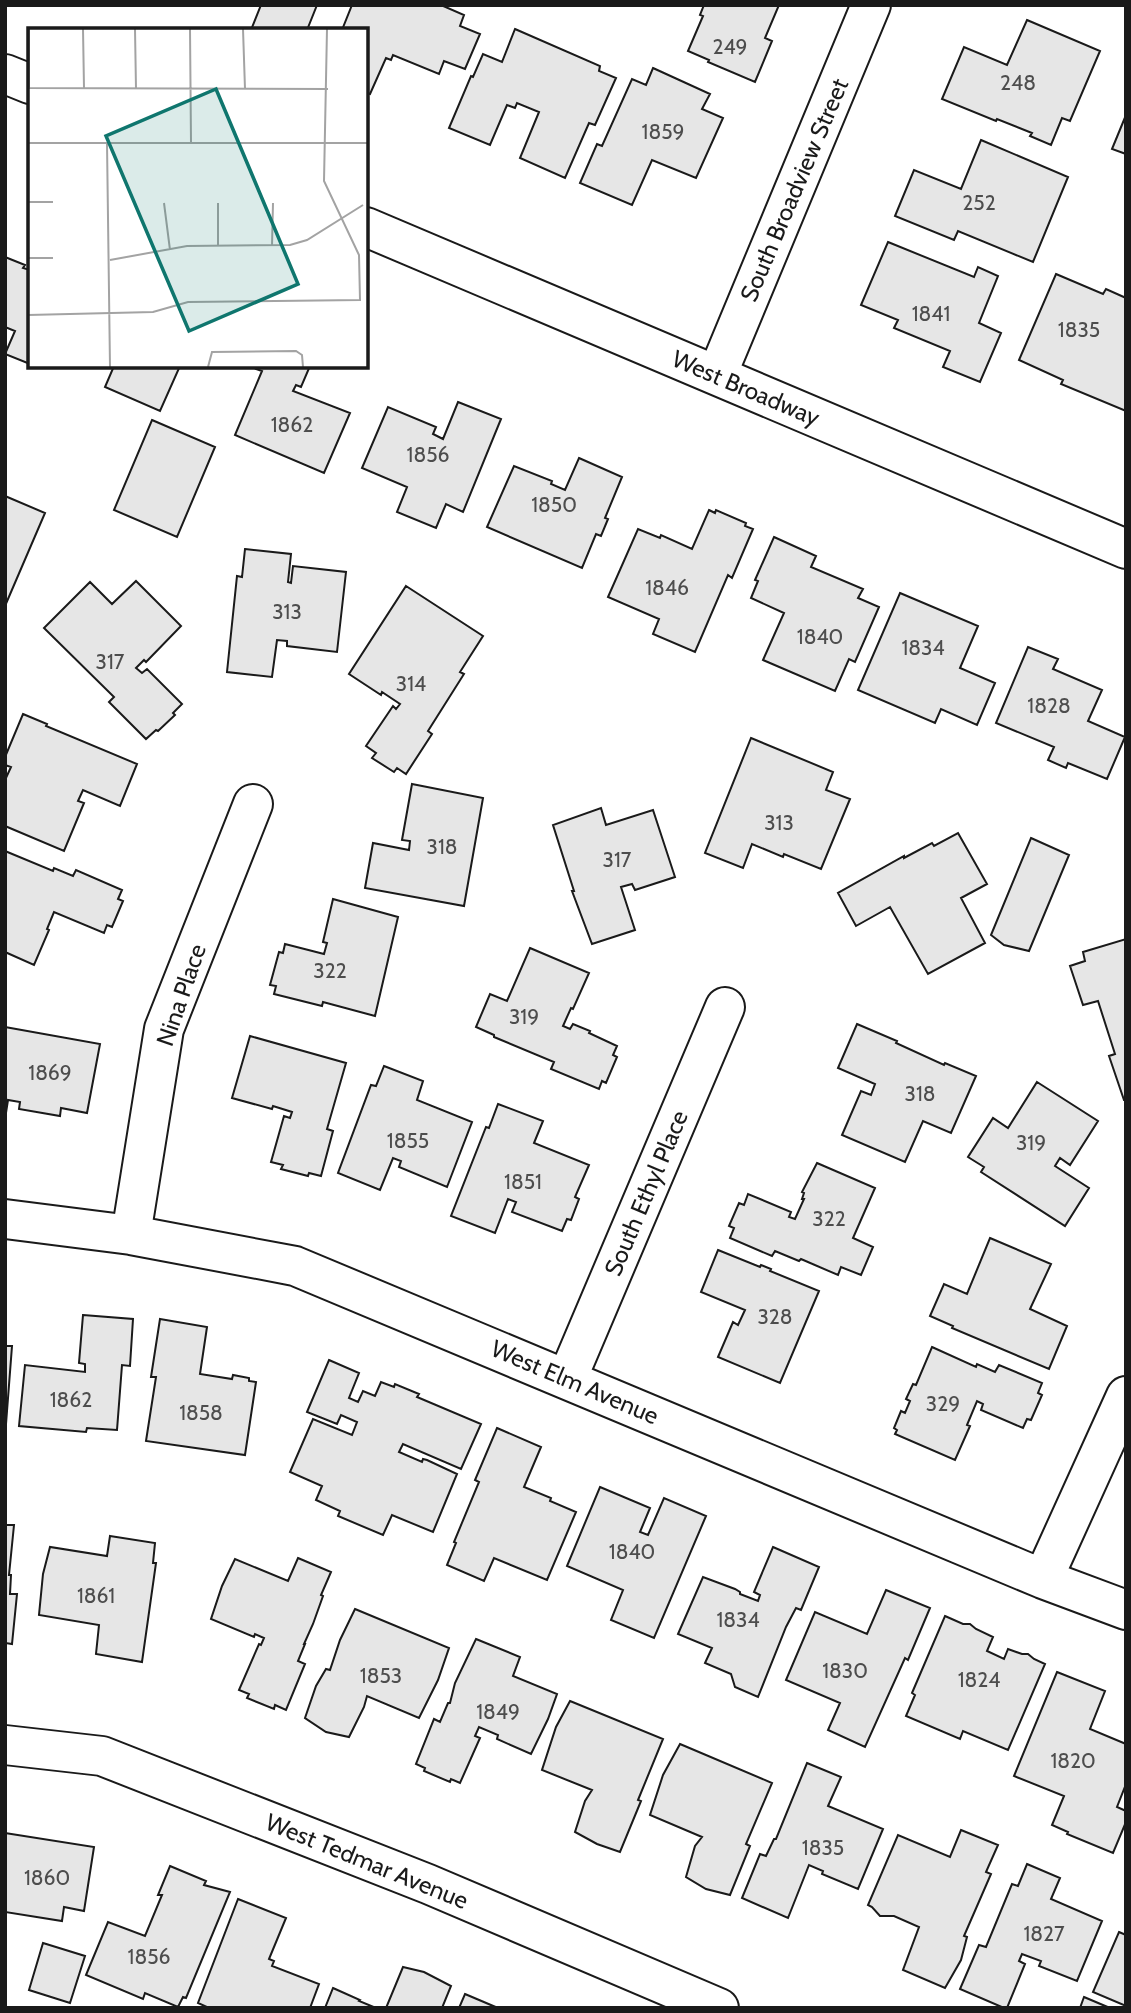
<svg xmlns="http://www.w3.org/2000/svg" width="1131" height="2013" font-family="Cabin,sans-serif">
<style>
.building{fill:#e6e6e6;stroke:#1a1a1a;stroke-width:2}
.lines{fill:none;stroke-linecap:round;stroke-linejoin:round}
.minor-casing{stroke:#1a1a1a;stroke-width:42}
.major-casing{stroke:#1a1a1a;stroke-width:42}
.minor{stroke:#fff;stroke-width:38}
.major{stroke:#fff;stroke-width:38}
.labels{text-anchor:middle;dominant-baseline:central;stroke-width:5;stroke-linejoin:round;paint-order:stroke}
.number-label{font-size:21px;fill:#4d4d4d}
.street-label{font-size:24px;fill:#1a1a1a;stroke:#fff}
.inset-road{fill:none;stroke:#a3a3a3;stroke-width:2}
.view{fill:#0f766e;fill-opacity:0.15;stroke:#0f766e;stroke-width:3.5}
.inset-edge{fill:none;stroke:#1a1a1a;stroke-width:3.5}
</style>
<rect width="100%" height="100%" fill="#fff"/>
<path class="building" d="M261,5H317L307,30H251Z
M352,5H441L464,15L460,26L480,34L465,69L444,61L439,74L393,55L391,60L386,58L370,94L366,93V30H342Z
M704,5H779L765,38L772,41L755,82L708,62L709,60L688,51L703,16L700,15Z
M1027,20L1100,51L1070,121L1062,118L1051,145L1030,136L1032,133L997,119L996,121L942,99L964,47L1007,65Z
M515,29L600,66L599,71L616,78L595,125L589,123L565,178L520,158L539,112L517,103L515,108L507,105L490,145L449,128L471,76L473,77L483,54L502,62Z
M653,68L710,94L702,109L723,118L696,178L652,160L632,205L580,183L597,144L602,146L632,79L646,85Z
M1126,115V154L1112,149Z
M981,140L1068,177L1033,262L958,231L954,240L895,216L914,170L961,189Z
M888,242L974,277L978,267L998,276L979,323L1001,333L980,382L943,367L950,351L894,328L898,320L861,305Z
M5,257L25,265L23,268L30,270V364L5,354L15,331L5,327Z
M1056,274L1103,294L1106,289L1126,298V411L1061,384L1063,380L1019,360Z
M114,366H180L160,411L105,387Z
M258,366H310L301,387L296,385L293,391L350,413L324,473L235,435L262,371L256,369Z
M458,402L501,419L463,512L446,504L436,528L397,512L407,487L362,468L388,407L436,427L433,434L443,439Z
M152,420L215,447L177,537L114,510Z
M579,458L622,477L605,518L608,519L601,536L596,534L582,568L487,527L514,466L552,481L551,484L565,490Z
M5,496L45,513L5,606Z
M709,510L715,513L716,510L746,523L745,526L753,529L732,578L728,575L695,652L653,634L659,619L608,597L638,529L660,538L661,535L692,549Z
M774,537L816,556L811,567L863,589L858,598L879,607L855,662L849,659L835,691L763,660L784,613L751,598L758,581L755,580Z
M245,549L291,554L288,582L291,583L293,566L346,572L337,652L287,646V641L277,640L272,677L227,672L237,576L242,577Z
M136,581L181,626L146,662L144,660L136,668L142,673L147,669L182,704L173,713L175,715L158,731L156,730L146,739L109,702L114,697L44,628L90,582L112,604Z
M406,586L483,636L460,672L464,674L428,731L432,734L406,774L397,768L394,772L372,758L376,753L366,746L393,706L396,709L400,704L382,692L381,695L349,674Z
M900,593L978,626L960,668L995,683L977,725L941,709L935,723L858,690Z
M1028,647L1058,659L1053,669L1102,690L1088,721L1125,737L1107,779L1068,763L1066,768L1048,760L1054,747L996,723Z
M23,714L47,724L46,726L137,764L120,806L83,790L78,801L84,803L64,851L5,826V780L11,767L5,765V757Z
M751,738L833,772L826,790L850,799L821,869L784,854L783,857L752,844L743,868L705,853Z
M412,784L483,798L464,906L365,888L373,843L409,850L410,841L402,840Z
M601,808L606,825L653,810L675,877L635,890L632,884L621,887L635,930L592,944L572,891H574L553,825Z
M958,833L987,884L961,898L985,943L928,974L890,907L856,926L838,893L904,856V858L932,843L934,846Z
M1031,838L1069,855L1029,951L1004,945L991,935Z
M5,851L53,871L54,868L73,876L76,870L122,890L118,899L123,901L112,927L107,925L104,933L54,912L47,929L49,930L34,965L5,952Z
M333,899L398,917L375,1016L323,1002L322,1006L274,994L276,986L270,985L279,952L283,953L285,944L324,954L327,943L323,942Z
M1126,939V1100H1124L1109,1056L1115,1054L1098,1001L1083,1005L1070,966L1085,961L1083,952Z
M530,948L589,973L573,1009L571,1008L563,1026L570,1029L573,1024L590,1031L589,1033L617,1046L613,1055L617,1057L606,1083L602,1081L599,1089L551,1069L554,1062L494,1037V1035L476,1027L490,994L507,1001Z
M857,1024L897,1041L896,1043L944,1065L945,1063L976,1076L951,1133L923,1121L905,1162L842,1135L861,1091L871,1095L875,1084L838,1068Z
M5,1027L100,1044L87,1113L61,1108L60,1116L19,1109L20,1102L8,1100L5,1119Z
M250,1036L346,1063L327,1129L333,1131L321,1176L309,1173L308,1176L281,1169L283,1165L271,1162L284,1116L290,1118L292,1112L273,1106L272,1109L232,1098Z
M384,1066L423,1081L417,1100L472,1122L447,1187L399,1167L401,1161L393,1158L380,1190L338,1173L371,1085L376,1086Z
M1037,1082L1098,1121L1070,1165L1060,1158L1055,1166L1089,1188L1065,1226L981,1172L984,1167L968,1157L993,1118L1008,1128Z
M498,1104L543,1121L534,1143L589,1165L575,1197L579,1199L571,1220L567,1219L562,1231L512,1212L516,1202L508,1199L495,1233L451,1216L486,1127L489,1128Z
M817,1163L875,1188L853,1238L873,1247L861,1275L841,1267L838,1275L801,1259L799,1261L775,1251L772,1256L730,1238L734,1228L729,1226L739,1203L744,1205L748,1194L791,1212L789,1217L795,1219L804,1199H802L804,1193L802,1192Z
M990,1238L1051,1264L1030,1309L1067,1326L1049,1369L952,1328L953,1326L930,1316L944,1284L967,1294Z
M718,1250L760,1267L761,1265L771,1269L770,1271L819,1291L780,1383L718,1357L733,1322L738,1325L745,1310L701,1292Z
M83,1315L133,1319L130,1366L122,1365L117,1430L87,1428L86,1432L19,1426L25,1365L85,1372V1364L79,1363Z
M160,1319L207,1327L200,1374L232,1379L233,1375L249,1378V1381L256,1382L245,1455L146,1441L156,1377H151Z
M5,1346H12L6,1424H5Z
M932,1347L976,1367L977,1364L995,1372L999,1365L1042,1383L1038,1393L1042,1395L1031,1420L1027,1419L1023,1428L981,1410L983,1404L977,1401L967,1425L970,1426L955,1460L895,1434L897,1430L894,1428L901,1411L905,1413L910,1401L906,1399L913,1384L916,1385Z
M329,1360L359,1373L349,1398L358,1402L363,1391L375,1396L381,1382L394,1387L395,1384L419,1394L417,1397L481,1424L461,1469L403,1444L399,1452L422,1462L423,1459L427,1460L457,1474L433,1532L392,1515L383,1535L338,1516L340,1511L316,1500L322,1486L290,1472L313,1419L352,1435L357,1422L341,1415L337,1424L307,1412Z
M497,1428L541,1447L524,1487L551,1498L550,1501L576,1512L547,1580L494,1558L484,1581L447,1565L456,1543L454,1542L479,1482L475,1480Z
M600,1487L650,1508L640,1532L648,1535L664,1498L706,1516L654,1638L611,1620L623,1590L567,1566Z
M5,1525H14L9,1575H11L10,1594H17L12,1644L5,1643Z
M110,1536L155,1543L153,1563H156L142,1662L96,1654L99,1625L39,1615L43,1574L50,1547L107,1556Z
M773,1547L819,1567L801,1610L796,1608L786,1627L758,1697L735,1687L731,1674L705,1663L712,1648L678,1634L703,1577L735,1589L740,1592V1594L758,1601L760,1595L754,1592Z
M298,1558L331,1572L321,1595L323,1596L313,1624L304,1644H305L298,1661L305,1664L286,1710L275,1705L274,1709L247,1698L249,1694L239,1690L259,1644L261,1645L264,1638L255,1634L254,1637L211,1619L222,1586L235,1559L288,1581Z
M886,1590L930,1608L908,1660L905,1658L865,1747L828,1730L840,1703L786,1680L815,1612L867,1634Z
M355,1609L449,1648L438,1680L419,1718L367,1696L364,1707L349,1737L326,1732L305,1718L316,1686L326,1669L330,1670L340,1640Z
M945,1616L963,1624H970L976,1629L993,1637L987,1651L1004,1659L1008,1649L1022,1654H1028L1034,1659L1045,1664L1008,1750L963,1731L960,1739L906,1716L915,1695L912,1693Z
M476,1639L520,1657L513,1676L557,1694L548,1719L531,1754L497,1739L498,1735L479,1727L475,1736L480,1738L460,1783L451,1779L450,1782L424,1771L425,1768L416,1764L434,1719L440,1722L448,1703H450L455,1683Z
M1057,1672L1105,1691L1090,1729L1126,1744V1784L1117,1807L1126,1811V1822L1113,1853L1067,1834L1068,1832L1052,1825L1064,1796L1014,1776Z
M570,1701L663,1739L638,1800L641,1801L620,1852L597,1844L575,1832L585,1801L592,1790L542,1770L556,1727Z
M680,1744L772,1783L746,1844L750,1846L730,1895L706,1889L686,1877L695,1846L702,1837L650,1815L663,1775Z
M807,1763L841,1777L828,1806L883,1829L858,1889L822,1874L823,1871L809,1865L788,1918L742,1898L760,1854L766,1856L774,1839H776Z
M961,1830L998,1845L986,1872L991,1874L964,1936L967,1937L961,1960L945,1988L903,1970L919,1927L894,1916H880L872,1907L868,1905L898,1835L950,1857Z
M5,1833L94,1847L84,1911L64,1907L62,1921L5,1912Z
M1027,1864L1060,1878L1051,1899L1102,1921L1077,1981L1039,1966L1041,1961L1022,1954L1019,1961L1025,1964L1007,2008H1004L960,1989L979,1945L986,1947L1012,1884L1018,1886Z
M170,1866L206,1881L204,1885L230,1892L186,1998L183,1997L178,2007L145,1993L143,1999L86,1975L108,1922L145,1936L162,1895H158Z
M238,1899L286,1918L269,1959L274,1961L272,1966L319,1984L310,2008H209L198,2003Z
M1119,1932L1126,1935V2006L1093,1992Z
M43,1943L85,1956L70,2003L29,1990Z
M403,1967L424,1972L451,1986L442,2008H386Z
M333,1988L360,2000L359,2001L376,2008H325Z
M465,1994L498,2008H459Z
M1084,1997L1110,2008H1080Z"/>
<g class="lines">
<defs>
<path id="minor" d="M717,375L871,5
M5,1219L131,1235L295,1266L1043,1579L1126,1610
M131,1235L164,1029L253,804
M567,1379L725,1007
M1043,1579L1126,1396
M5,1745L102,1756L428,1884L719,2008"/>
<path id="major" d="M5,74L30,84
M366,227L1126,549"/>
</defs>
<use href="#minor" class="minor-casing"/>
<use href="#major" class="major-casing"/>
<use href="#minor" class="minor"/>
<use href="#major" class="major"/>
</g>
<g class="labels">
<g class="number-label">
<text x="730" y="46">249</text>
<text x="1018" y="82">248</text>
<text x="663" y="131">1859</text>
<text x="979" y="202">252</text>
<text x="931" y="313">1841</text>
<text x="1079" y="329">1835</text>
<text x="292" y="424">1862</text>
<text x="428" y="454">1856</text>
<text x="554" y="504">1850</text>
<text x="667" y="587">1846</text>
<text x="287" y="611">313</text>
<text x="820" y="636">1840</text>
<text x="923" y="647">1834</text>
<text x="110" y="661">317</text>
<text x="411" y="683">314</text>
<text x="1049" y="705">1828</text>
<text x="779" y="822">313</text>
<text x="442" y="846">318</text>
<text x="617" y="859">317</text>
<text x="330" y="970">322</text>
<text x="524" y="1016">319</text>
<text x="50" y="1072">1869</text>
<text x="920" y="1093">318</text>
<text x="408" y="1140">1855</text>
<text x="1031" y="1142">319</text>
<text x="523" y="1181">1851</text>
<text x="829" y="1218">322</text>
<text x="775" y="1316">328</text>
<text x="71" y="1399">1862</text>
<text x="943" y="1403">329</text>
<text x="201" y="1412">1858</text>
<text x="632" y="1551">1840</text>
<text x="96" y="1595">1861</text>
<text x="738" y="1619">1834</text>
<text x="845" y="1670">1830</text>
<text x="381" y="1675">1853</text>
<text x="979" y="1679">1824</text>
<text x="498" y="1711">1849</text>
<text x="1073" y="1760">1820</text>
<text x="823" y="1847">1835</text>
<text x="47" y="1877">1860</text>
<text x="1044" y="1933">1827</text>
<text x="149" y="1956">1856</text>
</g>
<g class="street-label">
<text transform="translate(794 190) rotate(-67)">South Broadview Street</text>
<text transform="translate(746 388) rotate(23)">West Broadway</text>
<text transform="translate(181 995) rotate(-71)">Nina Place</text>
<text transform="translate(646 1193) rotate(-67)">South Ethyl Place</text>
<text transform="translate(575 1382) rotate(23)">West Elm Avenue</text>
<text transform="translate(367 1861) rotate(22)">West Tedmar Avenue</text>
</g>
</g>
<g transform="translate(28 28)">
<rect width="340" height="340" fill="#fff"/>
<path class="inset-road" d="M1,1V60M55,1L56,60M107,1L108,61M162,1L163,115M215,1L217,61M0,60L300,61M0,115H340M79,115L82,339M0,174H25M136,175L142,222M190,175V218M244,218L245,175M0,230H25M82,232L159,218L262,217L279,212L335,177M0,287L125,284L160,274L332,272L331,227L296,153L299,1M180,339L184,324L268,323L274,327L275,339"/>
<path class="view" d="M188,61L270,256L161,303L78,108Z"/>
<rect width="340" height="340" class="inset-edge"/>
</g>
<rect width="1131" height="2013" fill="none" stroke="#1a1a1a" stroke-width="14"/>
</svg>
